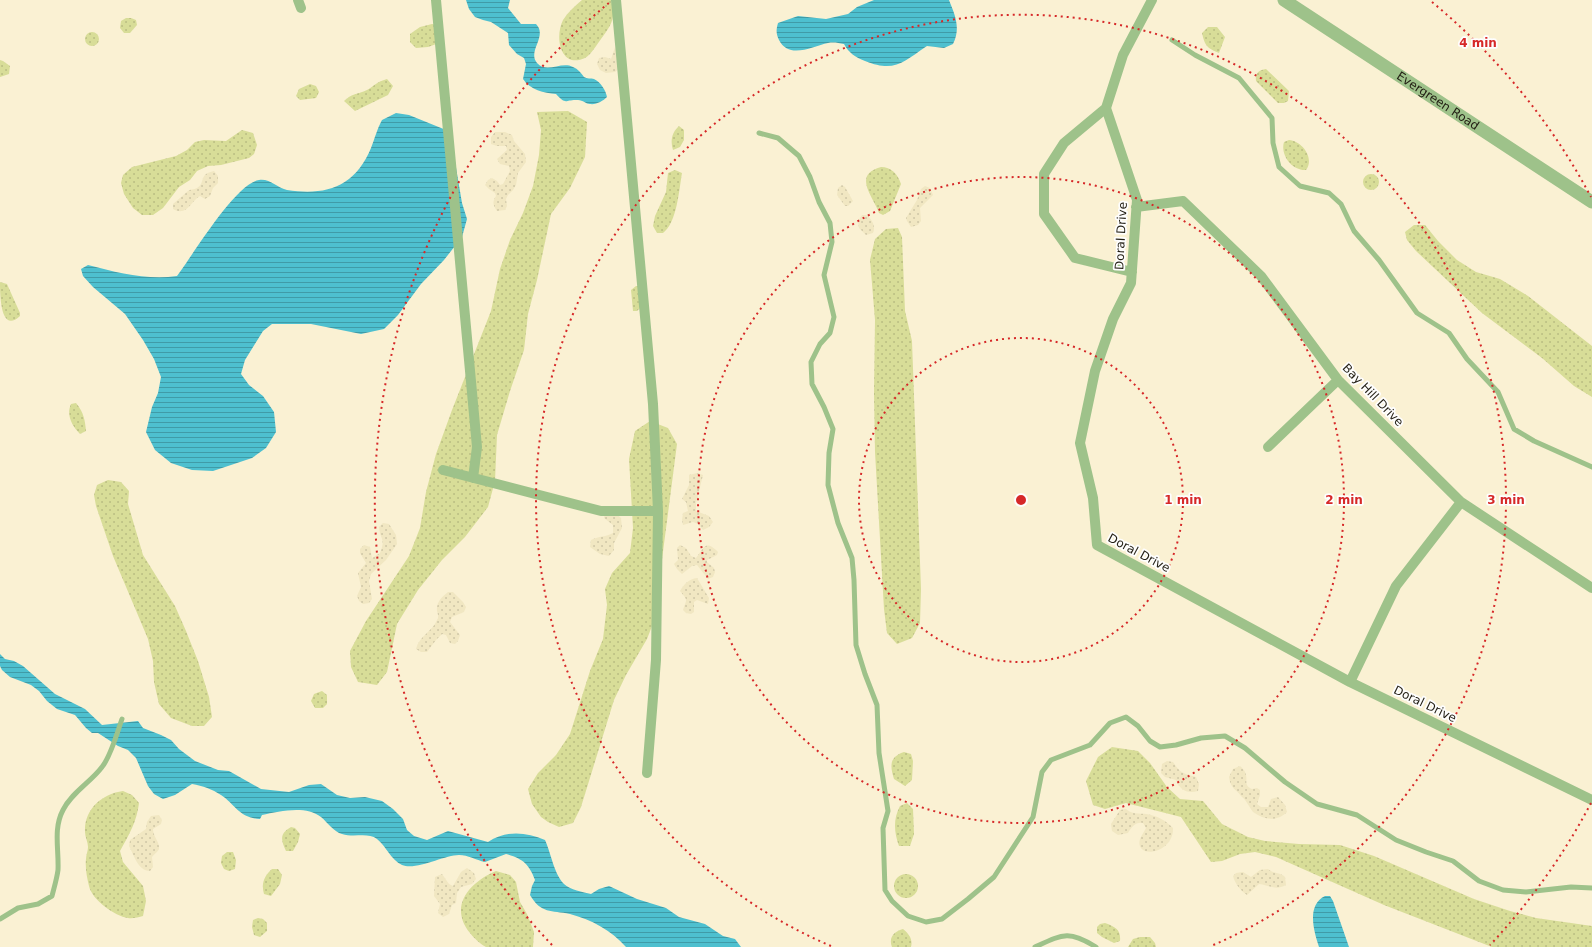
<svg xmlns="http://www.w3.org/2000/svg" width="1592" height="947" font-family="'DejaVu Sans',sans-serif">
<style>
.grass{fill:url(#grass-dots)}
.sand{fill:url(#sand-dots)}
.water{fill:url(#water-rules)}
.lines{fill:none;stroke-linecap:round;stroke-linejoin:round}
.service{stroke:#9ec28a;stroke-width:5}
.minor{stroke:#9ec28a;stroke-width:10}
.tertiary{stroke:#9ec28a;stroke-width:13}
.ring{fill:none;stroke:#d62828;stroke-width:2;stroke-dasharray:2 4}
.labels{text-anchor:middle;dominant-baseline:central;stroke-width:3.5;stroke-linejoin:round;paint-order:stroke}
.street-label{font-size:12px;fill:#221e13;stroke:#fefefe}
.centre{fill:#d62828;stroke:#fefefe;stroke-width:2}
.ring-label{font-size:12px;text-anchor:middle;font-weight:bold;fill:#d62828;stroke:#fefefe;stroke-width:3.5;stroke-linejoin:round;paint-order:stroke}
</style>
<defs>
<pattern id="grass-dots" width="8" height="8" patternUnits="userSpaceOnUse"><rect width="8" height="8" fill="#d8dd98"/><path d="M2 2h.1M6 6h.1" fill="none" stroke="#b9bd82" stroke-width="1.8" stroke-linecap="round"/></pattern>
<pattern id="sand-dots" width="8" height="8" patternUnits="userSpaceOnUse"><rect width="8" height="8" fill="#f1e7c2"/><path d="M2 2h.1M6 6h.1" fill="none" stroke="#cec6a6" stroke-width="1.8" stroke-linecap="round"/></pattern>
<pattern id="water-rules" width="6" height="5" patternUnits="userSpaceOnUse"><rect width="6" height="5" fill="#4ec0cf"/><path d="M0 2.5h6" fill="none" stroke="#409ba7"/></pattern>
</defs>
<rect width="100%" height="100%" fill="#faf1d3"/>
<path class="grass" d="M582,0H611C616,18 612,24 601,39C597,44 591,55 585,58C561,69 554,38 563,20C568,12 575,6 582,0Z
M126,18H131L136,20L137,25L130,33H124L120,28L121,21Z
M432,24L441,25L439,43L428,47L416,48L410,42V34L420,27Z
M1208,27H1217L1225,37L1219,53C1207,48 1205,46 1202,33Z
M85 39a7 7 0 1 1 14 0a7 7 0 1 1-14 0Z
M0,60L3,61L10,66L9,74L0,77Z
M1266,69L1289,91L1288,101L1284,103H1278L1256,81C1255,73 1259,70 1266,69Z
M387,79L393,86L388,95L355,111L344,101C354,92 357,95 367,90C376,85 376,82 387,79Z
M310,84L316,86L319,92L316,98L300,100L296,96L299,89Z
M568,111L587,122L585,157L570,188L551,214L537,280L528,314L524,350L510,391L497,435L495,481L488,507L465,537L442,560L418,590L397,624L387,672L377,685L358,682L351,667L350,651L366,621L409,556L420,528L426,492L436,454L452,410L491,311L500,269L510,240L523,213L533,186L539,155L541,130L537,112Z
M679,126L684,130V140L680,147L673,150C670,141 672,132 679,126Z
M242,130L253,133L257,145L254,154L249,158L221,165L208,166L197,171L190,180L179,187L163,208L153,215H142L133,208L124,194L121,183L123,175L132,167L176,156L187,150L195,142L204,140L226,141Z
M1289,140C1302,141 1315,158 1306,170C1292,171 1280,155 1284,142Z
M881,167C891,167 898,174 901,184L890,211L883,215L879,213C873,196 852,175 881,167Z
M675,170L682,173C679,190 677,223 663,233H657L653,226L655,216L666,192L668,173Z
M1363 182a8 8 0 1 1 16 0a8 8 0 1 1-16 0Z
M1414,225H1425L1438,241L1457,260L1476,272L1500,279L1528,296L1592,346V397L1574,386L1542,358L1482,313L1416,251L1407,240L1405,232Z
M898,228L902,237L905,311L912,341L921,589L920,623L912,638L897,644L887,633L884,609L875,452L874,393L875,320L870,260L875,239L886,229Z
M0,282L7,284L20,313V316C0,335 0,293 0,282Z
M636,286H642L641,307L637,311H633L631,290Z
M76,403C84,413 85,420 86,431L80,434C72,426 66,415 71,404Z
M650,421L668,428L677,444L654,621L647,639L626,675L614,700L581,807L573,823L559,827L548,822L541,817L532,804L528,789L538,773L556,755L570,734L590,671L603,639L607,605L605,589L612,573L630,553L633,528L629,459L635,431Z
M108,480L121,482L129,491L128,504L143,555L175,606L186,631L198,661L209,697L212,717L204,726H192L171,718L159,704L154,682L153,661L148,639L113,556L96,506L94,495L97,485Z
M322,691L327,695V704L323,708H315L311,701L314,694Z
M1112,747L1138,751L1150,763L1167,787L1180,799L1203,801L1222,824L1248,837L1265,841L1299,844L1340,845L1374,856L1474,899L1510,911L1536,918L1592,926V947H1492L1384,905L1276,857L1255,852L1240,854L1222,861L1211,862L1181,817L1126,803L1105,809L1093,805L1086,781L1098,757Z
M904,752L911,754L913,761L912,780L905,786L894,779C890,766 889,757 904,752Z
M123,791L132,795L139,803C137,821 129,835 120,851L123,862L143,886L146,901L143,916C139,917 132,919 128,918C115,916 92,900 89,886C87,878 85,867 86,859C86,855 88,851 88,847C88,842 85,837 85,832C84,809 102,794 123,791Z
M907,803L913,809L914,834L910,846H899C894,832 893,819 900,806Z
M291,827L295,828L300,834L298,842L293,851H286C281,840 279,834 291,827Z
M227,852H233L236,860L235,869L229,871L224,869L221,863L222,856Z
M272,869H278L282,875L280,884L271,896L264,894C261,884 264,876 272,869Z
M496,871L510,875L516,882L520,902L527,914L534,932L533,947C524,947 492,947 486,947C480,944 474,938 470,933C448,906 470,882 496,871Z
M894 886a12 12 0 1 1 24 0a12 12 0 1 1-24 0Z
M258,918L263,919L267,923V931L260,937L254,935L252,927L253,920Z
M1105,923C1116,927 1121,930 1120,941L1114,943L1102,937L1097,933V927L1100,924Z
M903,929C909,934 913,939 911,947H892C888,937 895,931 903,929Z
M1140,937H1150L1155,943L1156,947H1128L1133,939Z"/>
<path class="sand" d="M615,47L622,66L615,72L606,73L600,70L597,64L599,58L605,57L611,59Z
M495,132H505L512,135L514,141L525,154L526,162L518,173L516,185L513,190L508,195L506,199L507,206L505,210L497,211C493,205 492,202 496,196L495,193L489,189L485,185L488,180L492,178L497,181L500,185L503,184L510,171L509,166L500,164L497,159L507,150L506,146H497L491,144V137Z
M214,171L218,176V183L213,188L210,196L205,199L200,196C191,201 187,217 173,209V204C178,200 183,195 188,191C190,189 194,190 197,188C206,183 198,174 214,171Z
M842,185L845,187L853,201L848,206H845L837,195L838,188Z
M925,186L930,188L933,195L920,208L921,221L918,225L911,227L907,221L906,218L917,200L921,189Z
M862,215H866C872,219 876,226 873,233L866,235L859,228L858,221Z
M697,473L703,475L696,503V511L709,516L713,522L709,527L703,530L698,524L693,522L683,525L682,520L683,513L688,511L686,502L682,499L689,485V475Z
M605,512H614L621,518L622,528L614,543V550L609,556L600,554L590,547L591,540C599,536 606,537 613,533V525L604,518Z
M383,523L389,524L396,535L397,544L386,560L371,574L369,581L372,599L369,603L363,604L359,601L357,596L361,587L358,573L366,563L360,553V549L364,545L370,547L372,558L380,553C386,538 380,540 379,527Z
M680,545L686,548L691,556L696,558C704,548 705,539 718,552L717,555L707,560V562L714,568L715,572L713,577L708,579L697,565L692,566L682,574L677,569L674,564L678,560L677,548Z
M697,578L709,598L708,604L697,600L694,602V612L691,614L686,613L683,610C687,598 688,601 680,591C684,584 689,579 697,578Z
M448,592H453L463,602L466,607L464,612L452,617L450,622L460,635L458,641L455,644L450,643L446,635L442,634L436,640L427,652H421L416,649C419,636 432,632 437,620C439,617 438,615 437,611C436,602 442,597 448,592Z
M1167,761L1173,762C1181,774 1183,773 1196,777L1199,784L1198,791C1187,794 1180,790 1176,780L1165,777L1161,773L1162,764Z
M1240,766C1253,777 1240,784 1252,789L1257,788L1260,790V795L1257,804L1261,807H1268L1271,799L1278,797L1285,805L1287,812C1277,822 1264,820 1253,812C1249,807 1247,801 1242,797C1235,788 1231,789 1229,777L1233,769Z
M1126,809C1134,816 1142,812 1151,815C1160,817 1167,822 1173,828C1174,854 1134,860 1140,839C1141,836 1144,832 1146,828L1143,823C1135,822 1132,827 1128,833L1118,835L1112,831L1111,824L1120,810Z
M159,815L162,820L161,824L153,829C153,837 160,842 159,849C158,852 154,854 152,857L153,867L150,871C138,871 134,855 129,846L130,840L146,829L147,822L151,816Z
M467,868L474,873L476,879L472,884L461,887L457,893L456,903L452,905L449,914L443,917L438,913L440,904L434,896L435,877L442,874L449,884L453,886L461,872Z
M1268,869C1273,874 1280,872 1285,877L1286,885C1275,891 1269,885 1259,884L1247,895C1241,891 1235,884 1233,876L1236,873L1243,872L1251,877L1260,870Z"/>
<path class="water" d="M466,0H510L508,8L521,24H536C548,36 527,51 537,63C547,74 561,61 573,67C578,69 581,73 584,77C587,79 591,78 594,79C601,82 606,91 607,97C603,101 596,105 590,104C586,104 583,100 578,100C565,99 567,106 556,94C544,93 530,90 523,79L526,64L524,58L517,54L509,45L508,33L491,22L483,20L475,17L469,9Z
M874,0H949C955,15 961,28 953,44L944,48L927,46C903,62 895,73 865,61C855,57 849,53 844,44C838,43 834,42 828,43C813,46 789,60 779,40C776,34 776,30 778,23L798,16L826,19L848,14L857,7Z
M396,113L409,115L446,130L452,144L462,203L467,219L462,237L444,260L421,284L398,315L384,329L361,334L311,324H272L263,331L245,360L241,374L249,385L263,396L274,412L276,432L266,448L252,458L213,471L192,470L171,463L155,450L146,432L152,407L158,393L161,377L154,359L143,340L125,314L93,287L83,276L81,269L88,265C118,273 147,280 177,276C193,255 235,184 259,180C269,178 278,188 287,190C326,196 355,187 371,148C375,138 377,129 382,120Z
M0,654L5,659L14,661L23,666L55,694L85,709L102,725L138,721L143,728L161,735L171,740L179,749L195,761L218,770L229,771L261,789L289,792L309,785L321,784L337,795L350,798L365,797L382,801L393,809L403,819L407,830L414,836L427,840L448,831L488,842C506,830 526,832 545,840C551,853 554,874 564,884C570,890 583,892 591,894L599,889L609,886L637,899L666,908L679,917L705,924L723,936L735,939L741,947H626C611,930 592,920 570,914C551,910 541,914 530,895L532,886L535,880C529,864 523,859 506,854L485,862C476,860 468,855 459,855C444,855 416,871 402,865C391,860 386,846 377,839C368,832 354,838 342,834C334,832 328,823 321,817C306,805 280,811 262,815L260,819C239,818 236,805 221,795C212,789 203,786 192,784L175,795L163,799L154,794L148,786L136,758L128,750L118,746L98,733H92L86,728L75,715L57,709L47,701L39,691L31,685L10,677L2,670L0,666Z
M1325,896H1330L1333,901L1349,947H1319C1314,932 1306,905 1325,896Z"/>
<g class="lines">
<path class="service" d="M1172,40L1195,55L1239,78L1272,118L1273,143L1279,167L1300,186L1329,193L1341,204L1354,231L1379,260L1417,313L1449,333L1467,359L1498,392L1514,429L1534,441L1592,467
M759,133L778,138L799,156L810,177L819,202L830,223L832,242L824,275L834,317L830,333L820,344L811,362L812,384L824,407L833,429L829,453L828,485L838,523L852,558L854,580L856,645L865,674L877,705L879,753L888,811L883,828L885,890L892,901L908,916L926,922L942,919L968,899L994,877L1033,817L1042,772L1051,760L1090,745L1110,723L1126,717L1138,726L1150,741L1160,747L1176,745L1201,738L1225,736L1245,748L1285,782L1317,804L1357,815L1396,840L1426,852L1453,861L1479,881L1503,890L1526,892L1571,887L1592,888
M0,919L18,908L38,904L52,896C54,888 57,878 58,870C59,849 53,829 63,810C72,792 91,782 102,767C111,756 117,733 122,719
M1035,947C1063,934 1069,930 1096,947"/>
<path class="minor" d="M298,0L301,8
M436,0L477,447L473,478
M616,0L653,404L658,511L656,660L647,773
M1152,0L1123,55L1106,108L1137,200L1131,283L1113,319L1095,371L1080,443L1093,498L1097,545L1350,682L1592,800
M1106,108L1064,143L1044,174V214L1075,258L1132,272
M1136,207L1183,201L1261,276L1338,380L1461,502L1592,588
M1268,447L1338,380
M443,470L601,511H658
M1350,682L1396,586L1461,502"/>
<path class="tertiary" id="s1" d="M1284,0L1592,202"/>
</g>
<g class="ring">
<circle cx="1021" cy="500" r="162"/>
<circle cx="1021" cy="500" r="323"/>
<path d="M831 946A485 485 0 1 1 1211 946"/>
<path d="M1591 803A646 646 0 0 1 1490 945M552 945A646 646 0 0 1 610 2M1432 2A646 646 0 0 1 1591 197"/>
</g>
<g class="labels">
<g class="street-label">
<text stroke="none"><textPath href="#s1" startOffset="184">Evergreen Road</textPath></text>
<text transform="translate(1121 236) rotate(-87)">Doral Drive</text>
<text transform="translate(1373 395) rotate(46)">Bay Hill Drive</text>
<text transform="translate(1139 553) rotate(28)">Doral Drive</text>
<text transform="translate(1425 704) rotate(26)">Doral Drive</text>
</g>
</g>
<circle cx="1021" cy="500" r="6" class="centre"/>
<g class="ring-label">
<text x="1478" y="47">4 min</text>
<text x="1183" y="504">1 min</text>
<text x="1344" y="504">2 min</text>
<text x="1506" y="504">3 min</text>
</g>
</svg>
